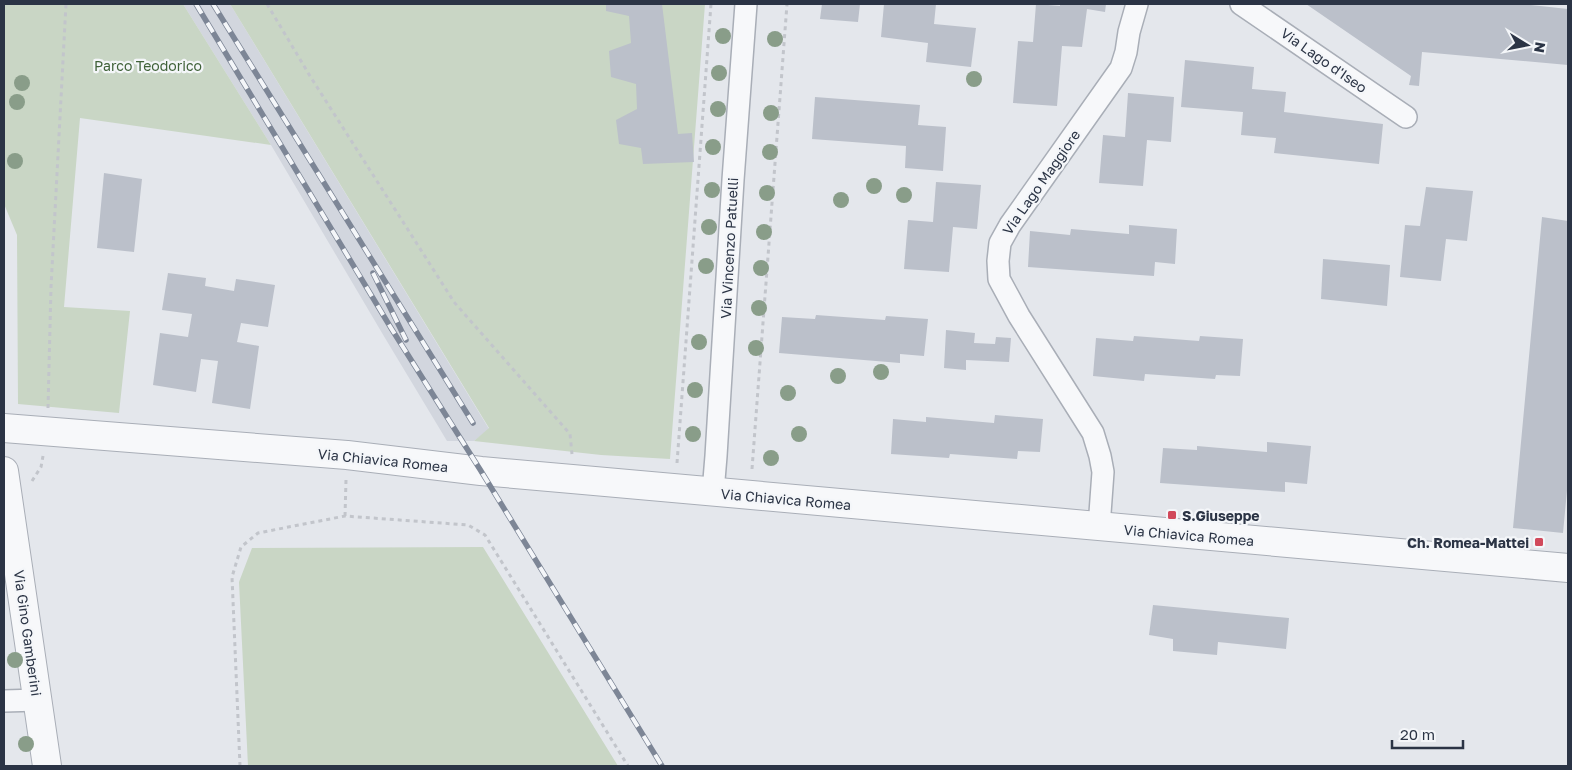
<svg xmlns="http://www.w3.org/2000/svg" width="1572" height="770" font-family="'Golos Text',sans-serif">
<style>
.built{fill:#d2d6de}
.green{fill:#c9d6c5}
.building{fill:#bbc0ca}
.lines{fill:none;stroke-linecap:round;stroke-linejoin:round}
.minor-casing{stroke:#a9aeb7;stroke-width:24}
.tertiary-casing{stroke:#a9aeb7;stroke-width:30}
.path{stroke:#c2c5cb;stroke-width:3;stroke-dasharray:4 4;stroke-linecap:butt}
.minor{stroke:#f7f8fa;stroke-width:21}
.tertiary{stroke:#f7f8fa;stroke-width:28}
.rail-casing{stroke:#7d8696;stroke-width:5.5}
.rail{stroke:#f4f6f9;stroke-width:4;stroke-dasharray:11;stroke-linecap:butt}
.tree{fill:#899d89}
.poi-dot{fill:#d1495b;stroke:#f4f6f9;stroke-width:2}
.labels{text-anchor:middle;dominant-baseline:central;stroke-width:4.5;stroke-linejoin:round;paint-order:stroke}
.street-label{font-size:14px;fill:#2b3445;stroke:#f4f6f9}
.park-label{font-size:14px;fill:#3f6138;stroke:#f4f6f9}
.poi-label{font-size:14px;font-weight:bold;fill:#2b3445;stroke:#f4f6f9;text-anchor:start}
</style>
<rect width="100%" height="100%" fill="#e4e7ec"/>
<path class="built" d="M183,4H230L489,429L474,441H447L385,338L271,145Z"/>
<path class="green" d="M4,4H183L271,145L80,118L64,307L130,311L119,413L18,404L17,235L4,204Z
M230,4H705L670,459L601,455L474,441L489,428Z
M483,547L618,766H248L239,582L252,548Z"/>
<path class="building" d="M606,4H662L678,134L692,133L694,162L643,164L641,148L619,144L616,120L637,109L636,84L611,77L609,51L631,43L629,16L606,11Z
M822,4H860L858,22L820,19Z
M884,4H936L934,24L976,28L971,67L926,62L928,43L881,37Z
M1036,4L1060,6V4H1106L1105,12L1087,9L1082,47L1062,46L1057,106L1013,103L1018,41L1033,42Z
M1306,4H1522L1568,9V65L1422,52L1419,86L1409,85L1411,76Z
M1185,60L1254,67L1252,89L1286,92L1284,112L1383,124L1379,164L1274,153L1276,138L1241,135L1243,112L1181,107Z
M1128,93L1174,97L1171,142L1147,140L1143,186L1099,183L1103,135L1125,137Z
M815,97L920,105L918,125L946,127L943,171L905,168L906,146L812,139Z
M104,173L142,179L134,252L97,248Z
M936,182L981,185L977,229L953,227L949,272L904,269L908,220L933,222Z
M1426,187L1473,191L1467,241L1446,239L1441,281L1400,277L1405,225L1420,226Z
M1542,217L1568,221V480L1563,533L1513,528Z
M1129,225L1177,229L1175,264L1155,262L1154,276L1028,267L1030,231L1070,235L1071,229L1129,234Z
M1323,259L1390,265L1387,306L1321,299Z
M168,273L206,278L205,286L234,291L236,279L275,285L268,327L241,323L237,342L259,346L250,409L212,403L218,361L201,359L196,392L153,385L160,333L188,337L192,314L162,310Z
M816,315L885,320L886,316L928,319L924,356L900,354V363L779,353L782,317L815,319Z
M946,330L975,333L974,343L995,344L996,337L1011,338L1009,362L966,360V370L944,368Z
M1134,336L1199,341L1200,336L1243,339L1240,376L1216,375L1215,379L1145,374L1144,381L1093,376L1096,338L1133,341Z
M995,415L1043,419L1040,452L1018,451L1017,459L950,454L949,458L891,454L893,419L926,422V417L994,423Z
M1267,442L1311,446L1307,484L1285,482V492L1160,483L1163,448L1197,450V446L1267,452Z
M1153,605L1289,618L1286,649L1218,642L1217,655L1173,651V639L1149,635Z"/>
<g class="lines">
<defs>
<path id="minor" d="M1241,4L1406,117
M713,492L716,456L733,180L746,4
M1099,527L1103,472L1100,456L1093,433L1019,316L999,279L998,261L1000,243L1010,225L1121,68L1126,52L1129,32L1137,4
M4,701L38,700"/>
<path id="tertiary" d="M4,428L347,455L481,471L572,479L1568,568
M4,471L47,766"/>
</defs>
<use href="#minor" class="minor-casing"/>
<use href="#tertiary" class="tertiary-casing"/>
<path class="path" d="M267,4L310,76L454,302L570,434L572,454
M48,408L51,287L66,4
M677,463L711,4
M752,469L787,4
M32,481L41,467L43,456
M345,516L346,480
M240,766L232,577L241,547L258,533L345,516L468,525L485,535L628,766"/>
<use href="#minor" class="minor"/>
<use href="#tertiary" class="tertiary"/>
<defs>
<path id="rail" d="M196,4L391,328L481,471L662,766
M213,4L473,423
M373,273L406,340"/>
</defs>
<use href="#rail" class="rail-casing"/>
<use href="#rail" class="rail"/>
</g>
<g class="tree">
<circle cx="723" cy="36" r="8"/>
<circle cx="775" cy="39" r="8"/>
<circle cx="719" cy="73" r="8"/>
<circle cx="974" cy="79" r="8"/>
<circle cx="22" cy="83" r="8"/>
<circle cx="17" cy="102" r="8"/>
<circle cx="718" cy="109" r="8"/>
<circle cx="771" cy="113" r="8"/>
<circle cx="713" cy="147" r="8"/>
<circle cx="770" cy="152" r="8"/>
<circle cx="15" cy="161" r="8"/>
<circle cx="874" cy="186" r="8"/>
<circle cx="712" cy="190" r="8"/>
<circle cx="767" cy="193" r="8"/>
<circle cx="904" cy="195" r="8"/>
<circle cx="841" cy="200" r="8"/>
<circle cx="709" cy="227" r="8"/>
<circle cx="764" cy="232" r="8"/>
<circle cx="706" cy="266" r="8"/>
<circle cx="761" cy="268" r="8"/>
<circle cx="759" cy="308" r="8"/>
<circle cx="699" cy="342" r="8"/>
<circle cx="756" cy="348" r="8"/>
<circle cx="881" cy="372" r="8"/>
<circle cx="838" cy="376" r="8"/>
<circle cx="695" cy="390" r="8"/>
<circle cx="788" cy="393" r="8"/>
<circle cx="693" cy="434" r="8"/>
<circle cx="799" cy="434" r="8"/>
<circle cx="771" cy="458" r="8"/>
<circle cx="15" cy="660" r="8"/>
<circle cx="26" cy="744" r="8"/>
</g>
<g class="poi-dot">
<rect x="1167" y="510" width="10" height="10" rx="2.5"/>
<rect x="1534" y="537" width="10" height="10" rx="2.5"/>
</g>
<g class="labels">
<g class="street-label">
<text transform="translate(1324 60) rotate(35)">Via Lago d'Iseo</text>
<text transform="translate(1041 182) rotate(-55)">Via Lago Maggiore</text>
<text transform="translate(729 248) rotate(-87)">Via Vincenzo Patuelli</text>
<text transform="translate(383 460) rotate(6)">Via Chiavica Romea</text>
<text transform="translate(786 499) rotate(5)">Via Chiavica Romea</text>
<text transform="translate(1189 535) rotate(5)">Via Chiavica Romea</text>
<text transform="translate(28 633) rotate(82)">Via Gino Gamberini</text>
</g>
<g class="park-label">
<text x="148" y="65">Parco Teodorico</text>
</g>
<g class="poi-label">
<text x="1182" y="515">S.Giuseppe</text>
<text x="1529" y="542" text-anchor="end">Ch. Romea-Mattei</text>
</g>
</g>
<rect width="1572" height="770" fill="none" stroke="#2b3445" stroke-width="10"/>
<g transform="translate(1527 45) rotate(100)" stroke="#f4f6f9" stroke-width="4" paint-order="stroke">
<path d="M0-4L9 19L0 12L-9 19Z" fill="#2b3445"/>
<text y="-8" font-size="14" font-weight="bold" text-anchor="middle" fill="#2b3445">N</text>
</g>
<path d="M1392 740v8h71v-8" fill="none" stroke="#2b3445" stroke-width="2.5"/>
<text x="1400" y="740" font-size="15" fill="#2b3445" stroke="#f4f6f9" stroke-width="4" paint-order="stroke">20 m</text>
</svg>
